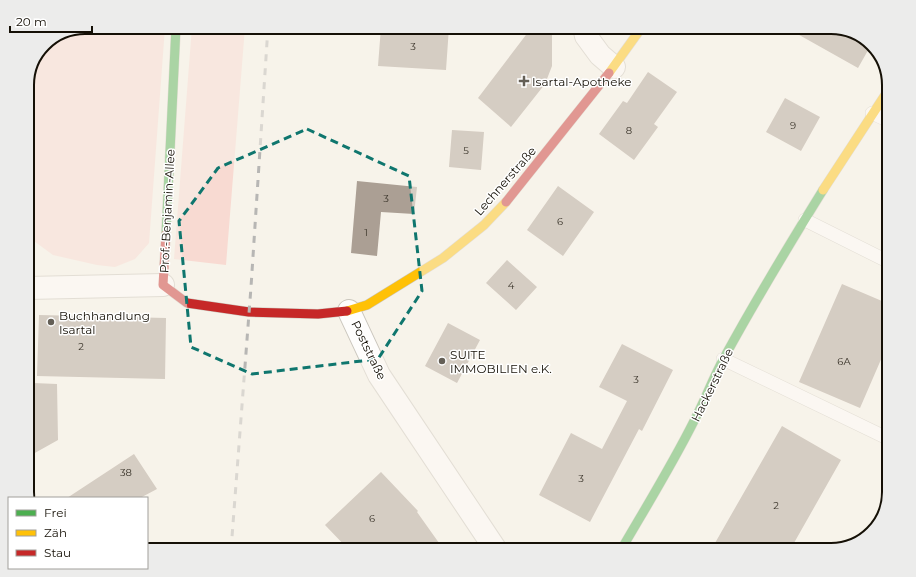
<svg xmlns="http://www.w3.org/2000/svg" width="916" height="577" font-family="Montserrat,sans-serif">
<style>
.green{fill:#f8dad2}
.building{fill:#ab9f94}
.lines{fill:none;stroke-linecap:round;stroke-linejoin:round}
.lane-casing{stroke:#cac6bd;stroke-width:14}
.street-casing{stroke:#cac6bd;stroke-width:24}
.fast-casing{stroke:#cac6bd;stroke-width:10}
.slow-casing{stroke:#cac6bd;stroke-width:10}
.jam-casing{stroke:#cac6bd;stroke-width:10}
.lane{stroke:#fefdfc;stroke-width:13}
.street{stroke:#fefdfc;stroke-width:22}
.fast{stroke:#4caf50;stroke-width:9}
.slow{stroke:#ffc107;stroke-width:9}
.jam{stroke:#c62828;stroke-width:9}
.rail{stroke:#b7b6b4;stroke-width:3;stroke-dasharray:7 7;stroke-linecap:butt}
.marked{fill:none;stroke:#0f766e;stroke-width:3;stroke-dasharray:8 5;stroke-linejoin:round}
.poi-dot{fill:#645f56;stroke:#fff;stroke-width:1.5}
.labels{text-anchor:middle;dominant-baseline:central;stroke-width:3;stroke-linejoin:round;paint-order:stroke}
.number-label{font-size:10px;fill:#3a342a}
.poi-label{font-size:12px;fill:#151006;stroke:#fff;text-anchor:start}
.street-label{font-size:12px;fill:#151006;stroke:#fff}
.rim{fill:none;stroke:#151006;stroke-width:2}
</style>
<rect width="100%" height="100%" fill="#f7f3ea"/>
<path class="green" d="M85,27H165L149,243L135,259L115,267L97,265L53,255L34,241L27,221V165L36,61L44,44Z
M192,27H245L226,265L174,259Z"/>
<path class="building" d="M381,27H449L446,70L378,66Z
M532,27H552V66L545,84L511,127L478,98Z
M785,27H831L863,37L871,45L858,68Z
M648,72L677,92L654,124L658,127L634,160L599,134L623,101L627,103Z
M785,98L820,117L801,151L766,132Z
M452,130L484,132L481,170L449,167Z
M357,181L417,187L414,214L381,212L377,256L351,253Z
M558,186L594,212L563,256L527,230Z
M507,260L537,287L516,310L486,283Z
M842,284L889,304V341L860,408L799,382Z
M39,315L166,318L165,379L37,376Z
M448,323L480,340L457,383L425,366Z
M622,344L673,370L642,431L639,429L590,522L539,495L571,433L602,449L627,401L599,387Z
M33,383L57,384L58,440L33,454Z
M782,426L841,460L790,550H711Z
M134,454L157,489L140,498H67Z
M381,472L418,511L417,512L444,550H349L325,525Z"/>
<g class="lines">
<defs>
<path id="lane" d="M872,113L889,121
M805,220L889,262
M723,359L889,439"/>
<path id="street" d="M584,27L586,36L600,55L614,67
M28,288L163,285
M349,311L379,375L496,550"/>
<path id="fast" d="M166,234L176,27
M621,550C646,507 672,465 694,421C705,400 713,378 724,358C755,301 789,245 823,190"/>
<path id="slow" d="M609,73L642,27
M823,190L889,89
M347,311L367,305L443,258L484,225L506,202"/>
<path id="jam" d="M506,202L609,73
M166,234L163,285L187,303L249,312L318,314L347,311"/>
</defs>
<use href="#lane" class="lane-casing"/>
<use href="#street" class="street-casing"/>
<use href="#fast" class="fast-casing"/>
<use href="#slow" class="slow-casing"/>
<use href="#jam" class="jam-casing"/>
<use href="#lane" class="lane"/>
<use href="#street" class="street"/>
<use href="#fast" class="fast"/>
<use href="#slow" class="slow"/>
<use href="#jam" class="jam"/>
<path class="rail" d="M231,550L251,287L268,27"/>
</g>
<path d="M0 0H916V577H0ZM307,129L409,176L422,291L378,359L252,374L191,347L179,221L218,168Z" fill="#f7f3ea" fill-opacity=".55" fill-rule="evenodd"/>
<path class="marked" d="M307,129L409,176L422,291L378,359L252,374L191,347L179,221L218,168Z"/>
<g class="poi-dot">
<path d="M522 75h4v4h4v4h-4v4h-4v-4h-4v-4h4z"/>
<circle cx="51" cy="322" r="4"/>
<circle cx="442" cy="361" r="4"/>
</g>
<g class="labels">
<g class="number-label">
<text x="413" y="46">3</text>
<text x="793" y="125">9</text>
<text x="629" y="130">8</text>
<text x="466" y="150">5</text>
<text x="386" y="198">3</text>
<text x="560" y="221">6</text>
<text x="366" y="232">1</text>
<text x="511" y="285">4</text>
<text x="81" y="346">2</text>
<text x="844" y="361">6A</text>
<text x="636" y="379">3</text>
<text x="126" y="472">38</text>
<text x="581" y="478">3</text>
<text x="776" y="505">2</text>
<text x="372" y="518">6</text>
</g>
<g class="poi-label">
<text x="532" y="81">Isartal-Apotheke</text>
<text x="59" y="315">Buchhandlung<tspan x="59" dy="14">Isartal</tspan></text>
<text x="450" y="354">SUITE<tspan x="450" dy="14">IMMOBILIEN e.K.</tspan></text>
</g>
<g class="street-label">
<text transform="translate(505 181) rotate(-49)">Lechnerstraße</text>
<text transform="translate(167 211) rotate(-87)">Prof.-Benjamin-Allee</text>
<text transform="translate(369 350) rotate(64)">Poststraße</text>
<text transform="translate(712 385) rotate(-64)">Hackerstraße</text>
</g>
</g>
<path d="M0 0H916V577H0ZM85 34H831A51 51 0 0 1 882 85V492A51 51 0 0 1 831 543H85A51 51 0 0 1 34 492V85A51 51 0 0 1 85 34Z" fill="#ececeb" fill-rule="evenodd"/>
<path class="rim" d="M85 34H831A51 51 0 0 1 882 85V492A51 51 0 0 1 831 543H85A51 51 0 0 1 34 492V85A51 51 0 0 1 85 34Z"/>
<rect x="8" y="497" width="140" height="72" fill="#ffffff" stroke="#a19f9b"/>
<rect x="16" y="510" width="20" height="6" fill="#4caf50" stroke="#a19f9b"/>
<text x="44" y="517" font-size="12" fill="#151006">Frei</text>
<rect x="16" y="530" width="20" height="6" fill="#ffc107" stroke="#a19f9b"/>
<text x="44" y="537" font-size="12" fill="#151006">Zäh</text>
<rect x="16" y="550" width="20" height="6" fill="#c62828" stroke="#a19f9b"/>
<text x="44" y="557" font-size="12" fill="#151006">Stau</text>
<path d="M10 26v6h82v-6" fill="none" stroke="#151006" stroke-width="2"/>
<text x="16" y="26" font-size="12" fill="#151006" stroke="#ffffff" stroke-width="3" paint-order="stroke">20 m</text>
</svg>
